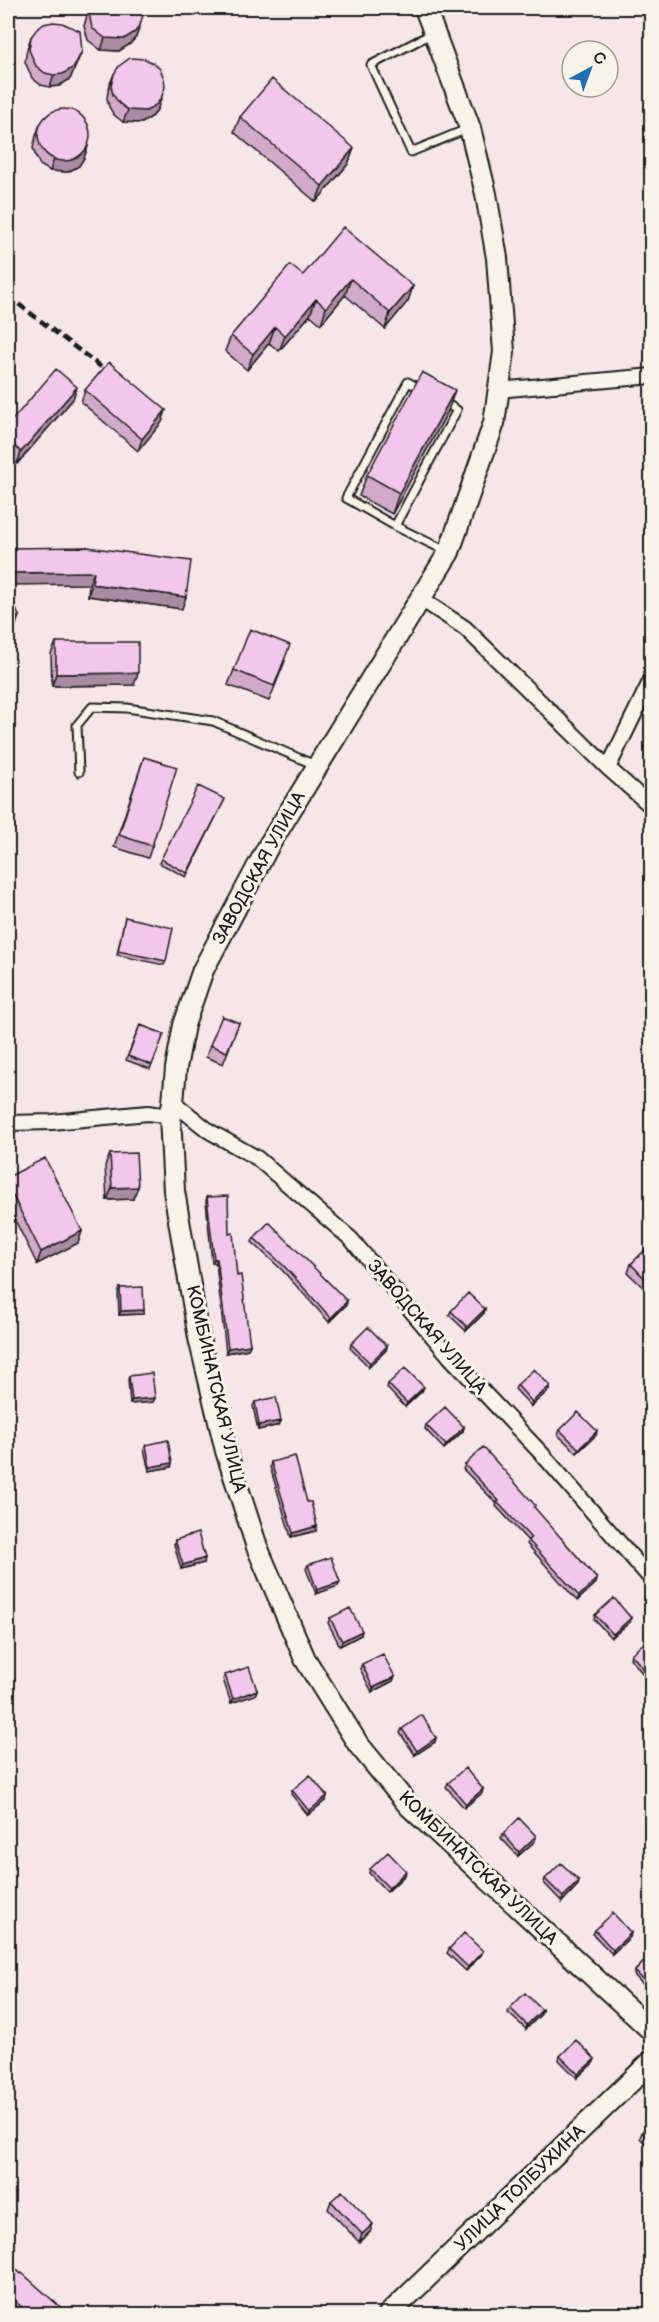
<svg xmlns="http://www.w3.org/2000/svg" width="659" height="2322" font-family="'Balsamiq Sans',sans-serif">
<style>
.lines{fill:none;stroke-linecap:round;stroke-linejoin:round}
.lane-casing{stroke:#1c1c1c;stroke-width:11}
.street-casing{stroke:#1c1c1c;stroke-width:18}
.secondary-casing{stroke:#1c1c1c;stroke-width:24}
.lane{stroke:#f7f3e8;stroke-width:7}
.street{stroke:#f7f3e8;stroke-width:14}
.secondary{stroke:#f7f3e8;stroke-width:20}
.rail{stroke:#1c1c1c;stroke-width:4.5;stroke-dasharray:9 4.5;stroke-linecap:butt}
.wall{fill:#d1aaca;stroke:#1c1c1c;stroke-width:1.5}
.shaded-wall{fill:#aa8ba4;stroke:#1c1c1c;stroke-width:1.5}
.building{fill:#f3c6eb;stroke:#1c1c1c;stroke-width:1.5}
.labels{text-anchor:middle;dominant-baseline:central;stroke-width:6;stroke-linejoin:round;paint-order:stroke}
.street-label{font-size:18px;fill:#1c1c1c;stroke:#f7f3e8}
</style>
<rect width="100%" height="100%" fill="#f6e6e9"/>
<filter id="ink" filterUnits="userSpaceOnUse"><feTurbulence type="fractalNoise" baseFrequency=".0167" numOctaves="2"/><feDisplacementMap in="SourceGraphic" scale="12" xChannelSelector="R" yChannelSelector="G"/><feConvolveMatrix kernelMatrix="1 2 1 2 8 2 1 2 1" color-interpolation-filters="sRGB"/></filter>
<g filter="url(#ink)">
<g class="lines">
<defs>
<path id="lane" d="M433,33L371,65L411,152L467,129
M423,390L408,382L346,498L395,526L446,551
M395,526L457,410L443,402
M79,772L77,725L92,707L127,708L213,721L315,765"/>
<path id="street" d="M498,390L652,376
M421,599L465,628L608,768L652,807
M608,768L652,678
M173,1102L209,1131L257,1158L351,1239L451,1358L542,1454L652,1580
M8,1123L52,1122L148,1113L170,1116"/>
<path id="secondary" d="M425,8L470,128L486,194L497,258L504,352L494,423L449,552L269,845L203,970L184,1025L176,1068L173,1102L170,1116L174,1191L199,1338L226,1451L257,1547L305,1659L358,1744L409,1806L652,2031
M389,2314L652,2061"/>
</defs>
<use href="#lane" class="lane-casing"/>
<use href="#street" class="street-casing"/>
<use href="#secondary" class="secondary-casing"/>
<use href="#lane" class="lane"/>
<use href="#street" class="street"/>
<use href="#secondary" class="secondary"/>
<path class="rail" d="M8,296L101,367"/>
</g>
<path class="wall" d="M89,8H142L140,25L136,37L130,44L119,51L101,50L88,40L84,26Z
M31,37L82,51L70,79L59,86L50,87L41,85L32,78L25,62L27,49Z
M114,74L158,108L153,116L142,123L123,122L114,115L109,107L107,98L109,86Z
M240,117L354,148L348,164L316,202L234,132Z
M40,124L88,146L84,158L79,166L68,172L50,171L40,165L36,157L33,148L36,136Z
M303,275L413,286L408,301L385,329L345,295L321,324L310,315L279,351L269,343L247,370L225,351L231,336Z
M85,390L166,410L162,422L138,451L81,402Z
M73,399L17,464L8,456V425Z
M448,411L392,514L359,496L367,475Z
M87,547L182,609L88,596L89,584Z
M56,642L134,685L52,686L51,654Z
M285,661L269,701L228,685L234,670Z
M144,757L152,846L148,858L114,847Z
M225,799L186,877L159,863L161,859Z
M125,917L166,961L164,965L117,955Z
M239,1023L223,1064L206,1057L210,1045Z
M140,1025L164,1034L150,1069L126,1060Z
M110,1154L133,1199L107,1200L105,1166Z
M8,1177L82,1231L78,1243L37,1264L8,1206Z
M207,1197L229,1234L250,1345L248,1349L226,1353L216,1263H212L206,1201Z
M254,1238L347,1301L346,1305L329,1322L282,1270L252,1242Z
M651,1245V1292L650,1294L628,1273L631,1264Z
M120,1288L144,1310L143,1314L119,1315L118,1293Z
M485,1309L484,1313L466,1331L449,1315L451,1311Z
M351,1344L387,1346L386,1350L369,1367L350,1348Z
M129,1376L155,1398L153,1402L130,1404L128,1380Z
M388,1384L422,1391L405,1407L387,1388Z
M517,1385L549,1390L531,1406L515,1389Z
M255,1402L281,1421L279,1425L258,1430L253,1406Z
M426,1425L464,1427L463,1431L444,1449L425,1429Z
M560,1430L596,1435L577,1453L558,1435Z
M146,1445L172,1463L171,1467L149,1471L144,1449Z
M271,1462L307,1502L316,1531L291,1537L270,1467Z
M465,1465L535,1505L534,1508L597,1579L596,1583L577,1601L527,1544L528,1541L496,1506L497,1504L463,1469Z
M175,1540L204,1563L181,1569L174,1544Z
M308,1565L340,1582L338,1586L316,1594L306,1569Z
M595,1615L630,1622L611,1638L594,1619Z
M330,1618L361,1635L340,1646L328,1623Z
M631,1654L651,1675L647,1679L630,1658Z
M362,1664L393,1681L372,1692L360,1669Z
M225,1675L257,1690L255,1695L231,1703L223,1679Z
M402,1729L435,1742L415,1755L400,1733Z
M448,1783L482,1793L464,1808L446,1787Z
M292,1790L326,1800L308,1815L291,1794Z
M503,1834L536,1836L535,1841L518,1856L501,1838Z
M370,1869L405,1875L387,1892L369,1873Z
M545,1879L579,1881L578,1885L562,1902L544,1883Z
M595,1930L630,1937L612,1954L593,1934Z
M449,1949L481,1955L466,1971L447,1953Z
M651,1955V1993L634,1975L635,1971Z
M510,2008L542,2010L541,2014L526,2029L508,2013Z
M560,2056L595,2059L593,2063L577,2078L559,2060Z
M651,2122V2149L640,2138L642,2132Z
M331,2201L370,2232L359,2242L328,2209Z
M8,2262L21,2274L68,2314H23L8,2300Z"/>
<path class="shaded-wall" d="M8,8H16L14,10L8,14Z
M140,25L136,37L130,44L119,51L101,50L105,38Z
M82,51L70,79L59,86L50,87L54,75Z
M162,96L158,108L153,116L142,123L123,122L128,110Z
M88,146L84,158L79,166L68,172L50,171L54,159Z
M354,148L348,164L316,202L322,186Z
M351,279L345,295L321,324L326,308Z
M413,286L408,301L385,329L390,313Z
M316,299L310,315L279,351L285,336Z
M275,327L269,343L247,370L253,354Z
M77,387L73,399L17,464L21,452Z
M455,390L448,411L392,514L399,493Z
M166,410L162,422L138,451L142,439Z
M94,572L89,584L8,585V573Z
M92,584L186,597L182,609L88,596Z
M19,616L15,628L8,632V622Z
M138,673L134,685L52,686L56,674Z
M138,1187L133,1199L107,1200L112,1188Z
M82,1231L78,1243L37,1264L41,1252Z
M214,1259H217L216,1263H212Z
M347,1301L346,1305L329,1322L331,1318Z
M485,1309L484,1313L466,1331L467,1327Z
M144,1310L143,1314L119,1315L121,1311Z
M250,1345L248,1349L226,1353L228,1348Z
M387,1346L386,1350L369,1367L370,1363Z
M550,1386L549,1390L531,1406L532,1402Z
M424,1387L422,1391L405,1407L407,1403Z
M155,1398L153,1402L130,1404L132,1400Z
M281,1421L279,1425L258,1430L259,1425Z
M464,1427L463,1431L444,1449L446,1445Z
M597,1431L596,1435L577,1453L579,1449Z
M172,1463L171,1467L149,1471L150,1467Z
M317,1526L316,1531L291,1537L293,1533Z
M205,1558L204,1563L181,1569L183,1565Z
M597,1579L596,1583L577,1601L579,1596Z
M340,1582L338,1586L316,1594L317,1590Z
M631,1618L630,1622L611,1638L613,1634Z
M362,1631L361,1635L340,1646L342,1641Z
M395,1677L393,1681L372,1692L373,1688Z
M257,1690L255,1695L231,1703L233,1699Z
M436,1738L435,1742L415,1755L417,1751Z
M483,1789L482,1793L464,1808L466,1804Z
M327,1796L326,1800L308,1815L309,1811Z
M536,1836L535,1841L518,1856L519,1852Z
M406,1871L405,1875L387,1892L389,1888Z
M579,1881L578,1885L562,1902L563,1897Z
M631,1933L630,1937L612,1954L613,1950Z
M483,1951L481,1955L466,1971L468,1967Z
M542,2010L541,2014L526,2029L527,2025Z
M595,2059L593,2063L577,2078L578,2074Z
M373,2224L370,2232L359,2242L362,2234Z"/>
<path class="building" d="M90,8H142L143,15L140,25L135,32L124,39L105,38L92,28L89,14Z
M53,22L62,23L80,31L82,51L74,67L63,74L54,75L45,73L36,66L29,50L31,37L36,30L44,24Z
M130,58L145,59L153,63L160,69L164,78L165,87L162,96L157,104L146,111L128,110L119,103L113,95L111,86L114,74L119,66Z
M8,67L14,77V86L8,101Z
M272,79L354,148L322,186L240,117Z
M38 135a26 26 0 1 1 52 0a26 26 0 1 1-52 0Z
M343,227L413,286L390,313L351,279L326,308L316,299L285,336L275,327L253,354L231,336L290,265L303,275Z
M109,362L166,410L142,439L85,390Z
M56,369L77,387L21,452L8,440V425Z
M422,372L455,390L399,493L367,475Z
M87,547L191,561L186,597L92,584L94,572L8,573V548Z
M8,590L19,616L8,622Z
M250,629L290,645L274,686L234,670Z
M56,642H138V673L56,674Z
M144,757L177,767L152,846L119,835Z
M198,786L225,799L187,873L161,859Z
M125,917L173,928L166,961L118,951Z
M222,1016L239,1023L227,1052L210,1045Z
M140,1025L164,1034L152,1065L128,1056Z
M136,1153L138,1187L112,1188L110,1154Z
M45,1158L82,1231L41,1252L8,1186V1177Z
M228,1196L229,1234L233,1233L237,1276L241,1275L250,1345L228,1348L217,1259H214L207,1197Z
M269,1222L347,1301L331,1318L284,1266L254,1238Z
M651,1244V1285L631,1264Z
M143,1287L144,1310L121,1311L120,1288Z
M468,1293L485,1309L467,1327L451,1311Z
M368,1327L387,1346L370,1363L351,1344Z
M405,1368L424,1387L407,1403L388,1384Z
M534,1369L550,1386L532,1402L517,1385Z
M152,1373L155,1398L132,1400L129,1376Z
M276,1397L281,1421L259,1425L255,1402Z
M445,1407L464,1427L446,1445L426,1425Z
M578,1412L597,1431L579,1449L560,1430Z
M168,1440L172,1463L150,1467L146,1445Z
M483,1447L535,1505L534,1507L597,1579L579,1596L528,1540L531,1538L497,1502L499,1501L465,1465Z
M295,1456L307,1502H311L317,1526L293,1533L271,1462Z
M198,1533L205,1558L183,1565L175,1540Z
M331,1557L340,1582L317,1590L308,1565Z
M614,1598L631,1618L613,1634L595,1615Z
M350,1608L362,1631L342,1641L330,1618Z
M650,1638L651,1639V1672L649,1675L631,1654Z
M383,1654L395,1677L373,1688L362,1664Z
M249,1667L257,1690L233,1699L225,1675Z
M422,1715L436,1738L417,1751L402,1729Z
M465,1768L483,1789L466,1804L448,1783Z
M310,1775L327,1796L309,1811L292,1790Z
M519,1818L536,1836L519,1852L503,1834Z
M388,1852L406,1871L389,1888L370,1869Z
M561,1863L579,1881L563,1897L545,1879Z
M613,1913L631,1933L613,1950L595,1930Z
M464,1933L483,1951L468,1967L449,1949Z
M651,1955V1988L635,1971Z
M525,1993L542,2010L527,2025L510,2008Z
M576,2040L595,2059L578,2074L560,2056Z
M651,2122V2141L642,2132Z
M342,2191L373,2224L362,2234L331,2201Z
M8,2262L21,2274L22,2273L68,2314H29L8,2294Z"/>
</g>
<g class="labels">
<g class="street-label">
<text transform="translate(259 868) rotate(-61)">ЗАВОДСКАЯ УЛИЦА</text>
<text transform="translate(427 1327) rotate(49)">ЗАВОДСКАЯ УЛИЦА</text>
<text transform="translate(216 1389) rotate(77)">КОМБИНАТСКАЯ УЛИЦА</text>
<text transform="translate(478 1868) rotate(44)">КОМБИНАТСКАЯ УЛИЦА</text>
<text transform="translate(520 2188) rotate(-44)">УЛИЦА ТОЛБУХИНА</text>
</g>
</g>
<rect width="659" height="2322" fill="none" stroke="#f7f3e8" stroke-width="30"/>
<rect x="15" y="15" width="629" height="2292" fill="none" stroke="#1c1c1c" stroke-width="2" filter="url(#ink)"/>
<g transform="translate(590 69) rotate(41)"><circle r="28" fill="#f7f3e8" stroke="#9f9d96" stroke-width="1.5"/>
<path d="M0-4.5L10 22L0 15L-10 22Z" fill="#1f6fb2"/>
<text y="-9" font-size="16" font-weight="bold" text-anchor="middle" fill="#1c1c1c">С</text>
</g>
</svg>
